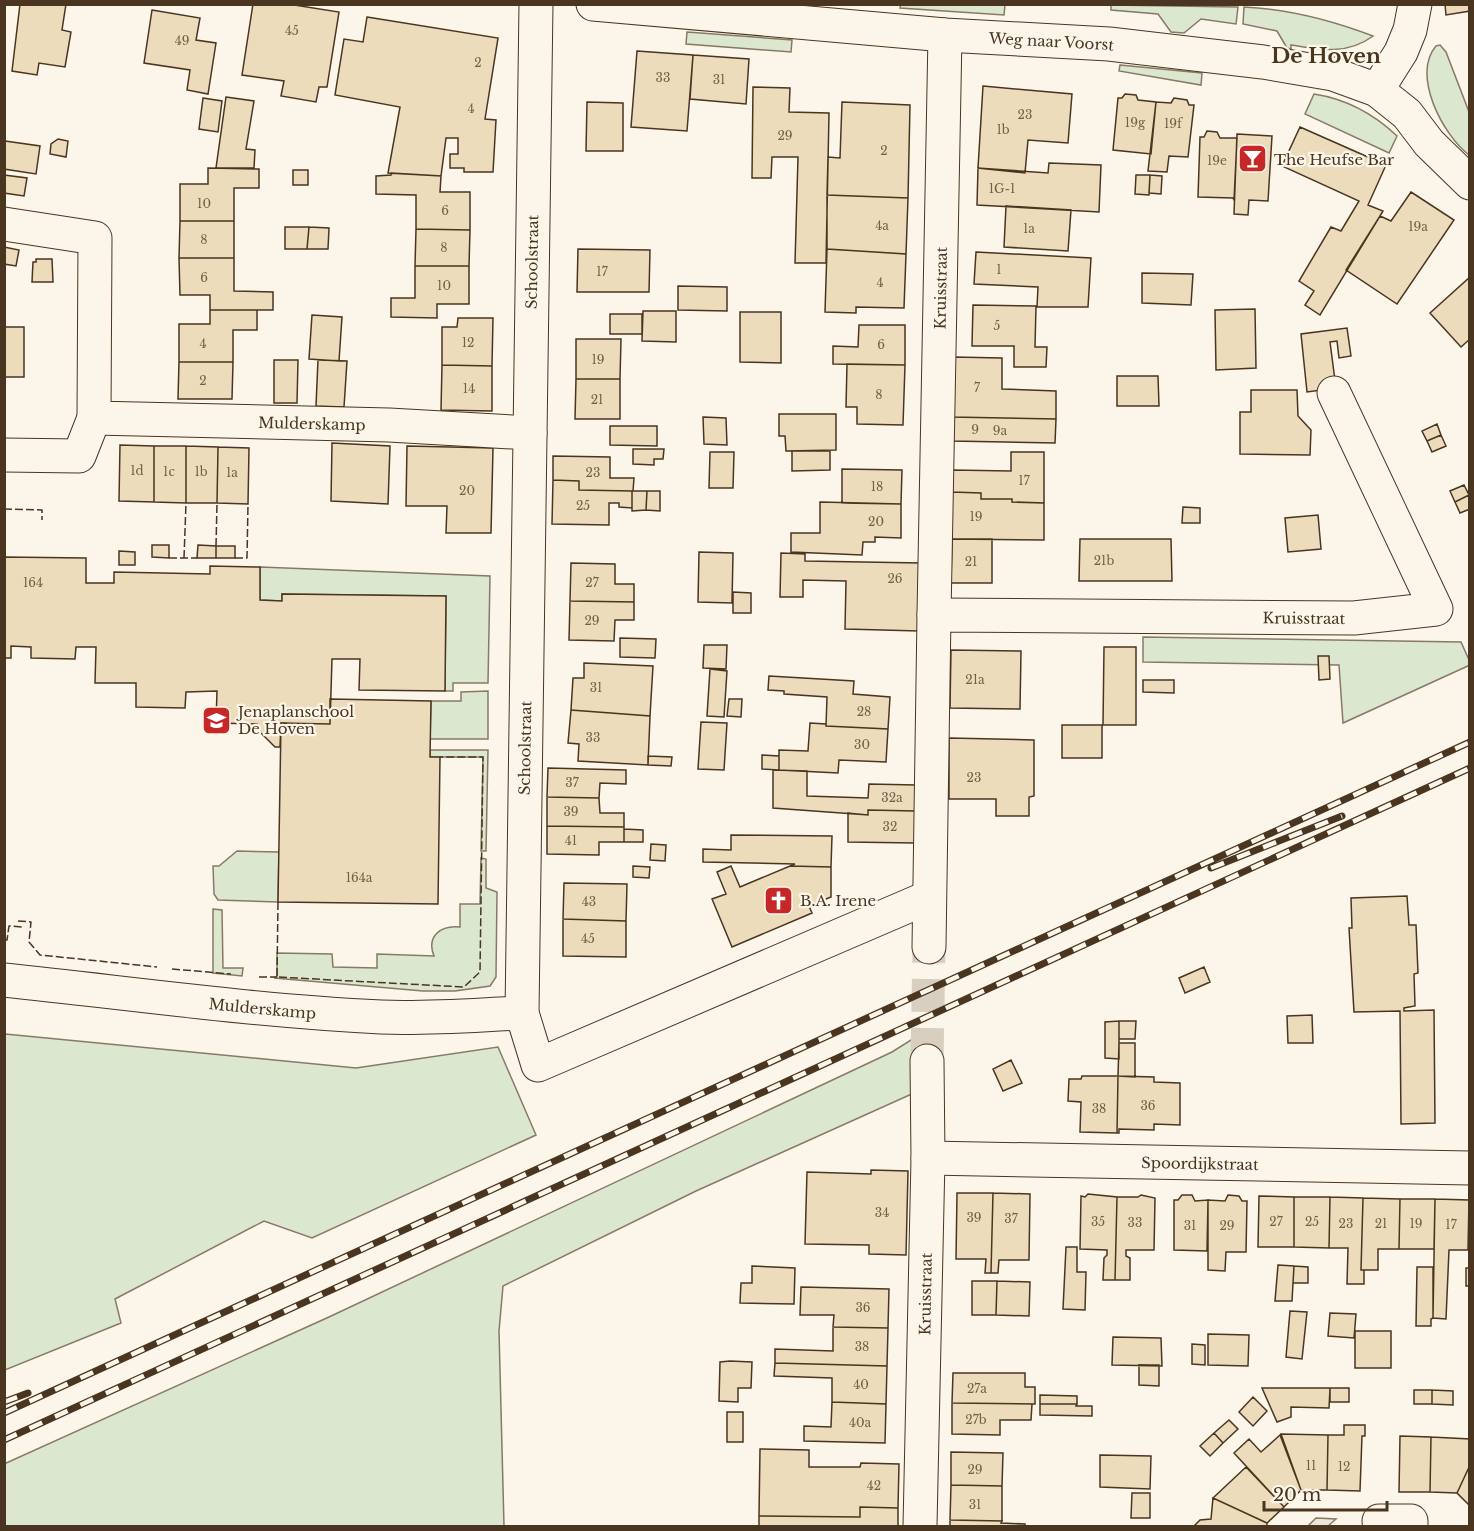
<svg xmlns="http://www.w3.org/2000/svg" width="1474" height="1531" font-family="'Libre Baskerville',serif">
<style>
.green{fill:#dce7d0;stroke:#887966;stroke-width:1.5}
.parking{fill:#ede7d9;stroke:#887966;stroke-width:1.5}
.building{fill:#ecdcbc;stroke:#4a3520;stroke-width:1.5}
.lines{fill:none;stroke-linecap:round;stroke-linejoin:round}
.minor-tunnel{stroke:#d8cfc1;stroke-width:33;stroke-dasharray:33 16;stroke-linecap:butt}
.minor-casing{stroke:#4a3520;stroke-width:35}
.minor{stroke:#fbf6e9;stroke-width:33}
.rail-casing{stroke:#4a3520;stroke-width:7}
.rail{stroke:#fbf6e9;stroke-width:4.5;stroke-dasharray:14;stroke-linecap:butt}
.fence{stroke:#4a3520;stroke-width:1.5;stroke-dasharray:8 3;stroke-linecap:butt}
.labels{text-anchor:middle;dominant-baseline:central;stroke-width:4.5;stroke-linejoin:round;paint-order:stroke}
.number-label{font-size:12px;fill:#725f47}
.street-label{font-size:15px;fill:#4a3520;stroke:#fbf6e9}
.poi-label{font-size:15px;fill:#4a3520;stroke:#fbf6e9;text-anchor:start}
.district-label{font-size:21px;font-weight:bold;fill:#4a3520;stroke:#fbf6e9}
</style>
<rect width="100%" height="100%" fill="#fbf6e9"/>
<path class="green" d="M901,4H1005V5L1004,15L900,8Z
M1111,5L1238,7L1236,24L1201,19L1184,33L1171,32L1158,14L1111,10Z
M1244,7C1289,9 1331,20 1373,36C1348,55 1320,50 1291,45V49L1287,48L1277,31L1243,24Z
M687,32L792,40L791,52L686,44Z
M1440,45L1446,52L1469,112V155C1443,135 1411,75 1436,46Z
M1120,65L1202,73L1201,85L1119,71Z
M1314,94C1346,99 1374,114 1397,136L1389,153L1305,114Z
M260,567L490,576L488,683H453V691H445L446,596L282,594V601L260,600Z
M1143,637L1461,642L1469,660L1470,665L1343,723L1339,665L1143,662Z
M488,691V739H430L431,701H461V692Z
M430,750H488L486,851H481L483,757H430Z
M237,851L279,852L278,902L218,900L214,894L213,866H219Z
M481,858L486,859V888L497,892L496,977L490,986L455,991H423L274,978L277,977V953L332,954L333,967L377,968V954L434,956C426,936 441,925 460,927V904H480Z
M213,909L222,910L223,968H243L242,976L213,973Z
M5,1034L356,1068L498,1047L536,1135L312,1238L264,1221L115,1299L121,1323L5,1370Z
M914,1038V1093L696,1191L503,1286L499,1331L504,1526H5L4,1464L329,1317L892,1052Z"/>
<path class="parking" d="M1316,1518L1336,1519L1328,1526H1308Z"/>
<path class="building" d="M20,4H66L62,30L71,32L65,67L39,63L37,75L12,71Z
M253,4H288L339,12L327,87H319L316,102L281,96L284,81L242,75Z
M1445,4H1470V11L1446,15Z
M152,10L200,18L196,40L216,43L208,94L187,90L190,70L144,63Z
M367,17L498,38L485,119L496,120L493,172H464V168H450V154H458V138H446L441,176L388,173L400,107L335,95L344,39L363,42Z
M637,51L693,55L687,131L631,127Z
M693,55L749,59L746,104L690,99Z
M983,86L1072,94L1068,143L1028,140L1025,173L978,168Z
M753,87L790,88L789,112L829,113L826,263H795L798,157H772L771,178H752Z
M1125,94L1136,95L1138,100L1156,102L1151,154L1113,150L1118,98H1122Z
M226,97L254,101L246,149L255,150L254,168H216Z
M203,98L222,101L218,132L199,129Z
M1174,98L1187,100L1189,105H1194L1188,157L1169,156L1167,172L1148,171L1156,102L1171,103Z
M587,102L623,103V151H586Z
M842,102L910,105L908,198L827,195L828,157L840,158Z
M1300,127L1386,165L1368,205L1383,211L1320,315L1305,305L1314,291L1299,281L1331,227L1341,231L1359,201L1282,166Z
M1207,131L1217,132L1220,138H1237L1234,200L1233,198L1198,197L1200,137H1204Z
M1237,134L1272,136L1268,201L1249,200L1248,215L1234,214Z
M58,139L68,141L66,157L50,154L51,144Z
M5,141L40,146L36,174L4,169Z
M1049,163L1101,165L1099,212L977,205L978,168L1048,173Z
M208,168L259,169V188H234V221H180V184H208Z
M293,170H308V185H293Z
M391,173L441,176L440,192H470V230L416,229V195L376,194V176L391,175Z
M4,175L27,178L24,196L4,193Z
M1136,175H1150L1149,195L1135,194Z
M1150,175L1162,176L1161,194L1149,193Z
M1411,192L1454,220L1397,304L1346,270L1380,216L1391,221Z
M827,195L908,198L906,254L827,249Z
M1006,206L1071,210L1068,251L1004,247Z
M180,221H234V258H179Z
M285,227H309L307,249H285Z
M309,227L329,228L328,249H307Z
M416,229L470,230L469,266H415Z
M4,247L19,250L16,266L4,264Z
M578,249L650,250L649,292H577Z
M827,249L906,254L904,308L856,307V313L825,312Z
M976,252L1091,258L1088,307H1037L1038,287L974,284Z
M179,258H234V291L273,292V310H210V295H180Z
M36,259H52L53,282H32L33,262H36Z
M415,266H469V304H437V318L391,317V298H415Z
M1142,273L1193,274L1191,305L1142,303Z
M1470,277V339L1461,347L1430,313Z
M678,286L727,287V311L678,310Z
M973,305L1036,306L1035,347H1047L1046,367H1014V346H972Z
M1255,309L1256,368L1216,370L1215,310Z
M210,310H257V330H233V362H179V324H210Z
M643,311H676V342L642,341Z
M740,312H781V363L740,362Z
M610,314H642V334H610Z
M312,315L342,317L339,361L309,359Z
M458,318H493L492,366L442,365V327H457Z
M859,325H905V365L833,364V346L858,347Z
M4,327H24V377H4Z
M1347,328L1351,356L1339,358L1337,341L1330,342L1336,388L1307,392L1301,334Z
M576,339H621L620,379H576Z
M953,357L1002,358V389L1056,391V419L951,417Z
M274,360H298L297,403H274Z
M318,360L347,361L344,407L316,406Z
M179,362H233L232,399H178Z
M847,364L905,365L903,425L857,424V407H846Z
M442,365L492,366V411L441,410Z
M1117,376H1158L1159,406H1117Z
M576,379H620V419H575Z
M1251,390H1297L1298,416L1311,430L1310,455L1240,454V412H1251Z
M779,414H836V450L786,451L785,436H779Z
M703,417L726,418L727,445L704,444Z
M951,417L1056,419L1055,443L951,441Z
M1437,424L1441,435L1427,441L1422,431Z
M610,426H657V446L610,445Z
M1441,435L1446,446L1432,452L1427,441Z
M332,443L390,446L388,504L331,501Z
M120,445L154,446V502L119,501Z
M154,446H186V503L154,502Z
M186,446L218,447L217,503H186Z
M407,446L493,448L491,533H446L447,506H406Z
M218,447L249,448L248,504L217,503Z
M633,449H664L663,459H654V465L633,464Z
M792,451H830V470L792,471Z
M710,452H734L733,488H709Z
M1011,452H1044V503L1012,502V499H981V493L952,492V470L1011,471Z
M553,456L610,457V478H634L633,491L579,490V481L553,480Z
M842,469L902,470L901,504L842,503Z
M553,480L579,481V490L632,491V508L619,507V503H609V525L552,524Z
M1464,485L1469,495L1455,502L1450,491Z
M632,491H647L646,510L632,511Z
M647,491H660V511L646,510Z
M952,492L981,493V499H1012V502L1044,503V540L952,539Z
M1469,495L1470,509L1460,513L1455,502Z
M820,502L901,504V538L875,537V542H863L862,555L791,552V533H820Z
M1183,507L1200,508V523H1182Z
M1318,515L1321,549L1288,552L1285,518Z
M952,539H992V583H951Z
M1080,539H1171L1172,581H1079Z
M152,545H169V558L152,557Z
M198,545L216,546V558H197Z
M216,546H235V558H216Z
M119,551L135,552V565H119Z
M699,552L733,553L732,603L698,602Z
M781,553L805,554V561L921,563L919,631L845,629L846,581L803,580V597H780Z
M4,557L86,558V583H114V572L210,574V566L260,567V600L282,601V594L446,596L445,691L359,690L360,659H332L330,724L281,723L280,747H275L257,729V724L216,723L217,691L186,692L185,708L136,707V683H95L96,647H76L75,659L31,658V647L11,646V658H4Z
M571,563L615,564V584H634V602L570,601Z
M733,592L751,593V613H733Z
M570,601L634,602V620H615L614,641L569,640Z
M620,638L656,639L655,658L620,657Z
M704,645H727L726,669L703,668Z
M1104,647H1136V725H1103Z
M951,650L1021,651L1020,709L950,708Z
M1318,656H1329L1330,679L1319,680Z
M584,663L653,666L650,716L571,710L573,678H584Z
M710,669L727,671L724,717L707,716Z
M769,676L854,681L853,694L890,697L888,729L826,726L827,697L784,694V691L768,690Z
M1143,680H1174V693L1143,692Z
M330,699L431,701L430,757H440L438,904L278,902L281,723L330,724Z
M729,699H742L741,717L727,716Z
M571,710L650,716L648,765L578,761L579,744L568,743Z
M701,722L727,723L724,770L698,769Z
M810,723L826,724V726L888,729L886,762L839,760L838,773L779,770V750L808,751Z
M1062,725H1102V758H1062Z
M949,738L1034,740V796L1029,797V816H996V799H949Z
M762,755L779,756V770L762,769Z
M648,756L672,757L671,766L648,765Z
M548,768L626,770V784L600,783L599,798L547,797Z
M773,770L807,771V796L868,798L869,784L916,785L915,811L868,810V815L773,808Z
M547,797L599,798L600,813H624V827L547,826Z
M868,810L915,811V843L848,842V813L868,815Z
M547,826L624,827V842H599V855L547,854Z
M624,829L643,830V842H624Z
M731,835L832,836L831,867L790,866L795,864L703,862V849L731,850Z
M651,844L666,845L665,861L650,860Z
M633,866L650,867L649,878L633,877Z
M731,866L740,887L790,866L831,867V897L809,906L812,913L732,947L712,899L726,894L717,872Z
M564,883L627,884L626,921L563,919Z
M1407,896L1409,925H1416L1418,973L1414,974L1415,1006L1404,1008V1011L1434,1010L1435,1123L1401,1124L1400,1011L1354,1012L1349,928H1352L1351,898Z
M563,919L626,921V957L563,956Z
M1204,967L1210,982L1185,993L1179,978Z
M1312,1015L1313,1043H1288L1287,1016Z
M1119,1021H1136L1135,1039H1119Z
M1119,1021V1059L1105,1058V1022Z
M1119,1043H1135V1077L1118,1076Z
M1011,1060L1022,1083L1003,1091L993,1069Z
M1082,1076H1118L1117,1133L1080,1132L1081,1102L1068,1101L1069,1079H1081Z
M1118,1076L1154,1077V1082L1180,1083V1125L1154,1124V1130L1119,1129V1133H1117Z
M871,1170L908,1171L906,1255L869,1254V1245L805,1244L807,1172L871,1174Z
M957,1193H993L991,1273H985L986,1259H956Z
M993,1193L1030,1194L1029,1260H999L998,1273H991Z
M1088,1194L1117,1197L1115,1280H1103L1104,1258L1107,1255V1250L1080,1249L1081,1196L1085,1197Z
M1141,1195L1155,1198L1154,1250H1126V1256L1130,1258V1280H1115L1117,1197H1138Z
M1182,1195H1192L1195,1201L1208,1200L1207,1251L1174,1250V1200H1178Z
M1228,1195L1239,1196L1242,1201H1247L1246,1252H1226L1225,1271L1208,1270V1200L1225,1201Z
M1259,1196L1294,1197V1247H1258Z
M1294,1197H1330L1329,1248L1294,1247Z
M1330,1197L1363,1198L1361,1270H1364V1284H1347L1348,1248H1329Z
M1363,1198L1400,1199L1399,1249H1378V1270H1361Z
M1400,1199H1435L1434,1249H1399Z
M1435,1199L1469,1200L1468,1250H1449L1446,1319L1433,1318Z
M1469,1200H1470V1250H1468Z
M1066,1247H1077V1272H1086L1085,1310L1063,1309Z
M1278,1265L1294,1266L1292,1301H1275Z
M752,1266L795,1268L794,1304L740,1303L741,1283H752Z
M1294,1266L1308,1267V1283H1293Z
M1417,1267H1433V1318L1431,1319V1326H1416Z
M1466,1268H1470V1286H1466Z
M972,1281H997L996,1315H972Z
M997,1281L1030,1282L1029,1316L996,1315Z
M801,1287L889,1289L888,1328L833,1327L834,1315H800Z
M1290,1311L1307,1312L1302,1359L1286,1357Z
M1330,1313L1356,1314L1354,1338L1328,1336Z
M833,1327L888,1328L887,1366L775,1363V1349L833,1351Z
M1355,1331H1391V1368H1355Z
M1208,1334L1249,1335L1248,1366L1208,1365Z
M1113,1337L1161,1338L1162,1366L1112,1365Z
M1192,1344L1205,1345V1365L1192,1364Z
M730,1361L752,1362L751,1388H738V1402L719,1401L720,1362Z
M775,1363L887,1366L886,1404L832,1402V1378L774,1376Z
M1139,1365H1159V1386L1139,1385Z
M953,1373H1025V1387H1035V1404L952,1403Z
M1262,1388H1330L1329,1408L1291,1407V1417L1277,1422Z
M1330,1388H1349V1402H1330Z
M1414,1390H1432V1404H1414Z
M1432,1390L1453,1391V1405L1432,1404Z
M1040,1395L1077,1396V1404H1040Z
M1253,1397L1267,1411L1253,1426L1239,1412Z
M832,1402L886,1404L885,1443L804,1441V1426L831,1427Z
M952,1403L1035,1404H1032L1031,1420H1000V1435L952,1434Z
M1040,1404H1077L1076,1406H1092V1416L1040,1415Z
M727,1412H743V1442H727Z
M1229,1420L1238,1429L1223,1443L1214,1433Z
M1344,1425H1365V1436H1362L1360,1491L1327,1490L1328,1435H1344Z
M1214,1433L1223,1443L1210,1456L1200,1446Z
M1281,1434L1328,1435L1327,1490H1301Z
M1280,1435L1301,1490L1284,1507L1234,1453L1249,1439L1261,1452Z
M1400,1436L1431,1437L1430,1492H1399Z
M1431,1437L1470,1439V1465L1457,1493L1430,1492Z
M760,1449L809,1450V1467H860L861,1463L899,1464L898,1508L860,1507V1517L759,1516Z
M951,1452L1003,1453L1002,1486L951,1485Z
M1100,1455L1151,1456L1150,1489L1100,1487Z
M1470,1465V1506L1457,1493Z
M1246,1467L1284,1507L1267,1523L1213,1498Z
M951,1485L1002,1486V1521L950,1520Z
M1132,1493H1150V1518H1131Z
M1213,1498L1267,1523V1526H1194L1200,1520L1211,1519Z
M860,1507L898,1508V1526H759V1516L860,1517Z
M950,1520L1002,1521L1001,1523L1025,1524V1526H950Z"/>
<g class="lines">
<path class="minor-tunnel" d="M927,1061L929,947"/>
<defs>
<g id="minor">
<path d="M536,4L522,1013L538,1065L929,897"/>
<path id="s1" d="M593,4L945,35L1109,44L1263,62L1333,74L1377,90L1407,114L1429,143L1470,183"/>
<path d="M1377,90L1401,52L1410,30L1415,4"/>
<path id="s2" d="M4,224L95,238L94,418L389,425L530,433"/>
<path d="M4,455L79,456L94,418"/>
<path id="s3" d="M934,615L945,35"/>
<path id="s4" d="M929,947L934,615L1354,618L1436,609L1334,393"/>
<path id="s5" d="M4,980C129,993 255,1011 381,1017C427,1019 475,1015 522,1013"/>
<path id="s6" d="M928,1158L1470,1168"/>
<path d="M1379,1521H1411V1526"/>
<path id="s7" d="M920,1526L928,1158L927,1061"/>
</g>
</defs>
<use href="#minor" class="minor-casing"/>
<use href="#minor" class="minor"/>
<defs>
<path id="rail" d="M1211,868L1342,816
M4,1402L28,1393
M4,1413L1470,742
M4,1440L1470,768"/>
</defs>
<use href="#rail" class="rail-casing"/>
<use href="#rail" class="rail"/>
<path class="fence" d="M4,509L42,510V520
M216,546L217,503
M169,558H197
M184,558L186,503
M235,558H247L248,504
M278,902L277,977L464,987L480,972L483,757H440
M18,921L31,922L29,942L40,955L157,967
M4,939L7,940L9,926L23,927
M172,969L231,974
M259,977H277"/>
</g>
<defs>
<symbol id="bar-square" viewBox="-11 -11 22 22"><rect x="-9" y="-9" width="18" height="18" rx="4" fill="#c62828" stroke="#fbf6e9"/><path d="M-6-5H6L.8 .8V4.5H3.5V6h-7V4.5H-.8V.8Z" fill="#fff"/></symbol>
<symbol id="school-square" viewBox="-11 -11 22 22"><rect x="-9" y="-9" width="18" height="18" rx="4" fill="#c62828" stroke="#fbf6e9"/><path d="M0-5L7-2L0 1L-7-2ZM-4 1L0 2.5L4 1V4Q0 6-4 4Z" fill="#fff"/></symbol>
<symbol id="church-square" viewBox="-11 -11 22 22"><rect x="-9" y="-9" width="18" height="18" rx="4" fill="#c62828" stroke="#fbf6e9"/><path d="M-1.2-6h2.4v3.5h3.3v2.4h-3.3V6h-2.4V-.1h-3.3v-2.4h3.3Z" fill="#fff"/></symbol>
</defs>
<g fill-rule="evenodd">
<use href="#bar-square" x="1236" y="142" width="33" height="33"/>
<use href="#school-square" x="200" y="704" width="33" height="33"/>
<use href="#church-square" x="762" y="884" width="33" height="33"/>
</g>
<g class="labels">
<g class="number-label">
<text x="292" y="30">45</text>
<text x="182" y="40">49</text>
<text x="478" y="62">2</text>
<text x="663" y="77">33</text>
<text x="719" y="79">31</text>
<text x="471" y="108">4</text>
<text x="1025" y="114">23</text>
<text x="1135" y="122">19g</text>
<text x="1173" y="123">19f</text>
<text x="1003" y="129">1b</text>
<text x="785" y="135">29</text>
<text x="884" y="150">2</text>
<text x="1217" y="160">19e</text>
<text x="1002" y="188">1G-1</text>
<text x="204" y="203">10</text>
<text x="445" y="210">6</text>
<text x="882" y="225">4a</text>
<text x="1418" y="226">19a</text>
<text x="1029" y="228">1a</text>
<text x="204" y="239">8</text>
<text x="444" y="247">8</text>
<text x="999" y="269">1</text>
<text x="602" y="271">17</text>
<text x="204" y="277">6</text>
<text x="880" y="282">4</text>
<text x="444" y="285">10</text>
<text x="997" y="325">5</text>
<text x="468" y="342">12</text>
<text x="203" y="343">4</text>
<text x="881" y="344">6</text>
<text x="598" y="359">19</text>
<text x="203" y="380">2</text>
<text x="977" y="387">7</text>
<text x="469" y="388">14</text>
<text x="879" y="394">8</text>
<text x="597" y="399">21</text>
<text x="975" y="429">9</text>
<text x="1000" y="430">9a</text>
<text x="137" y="470">1d</text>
<text x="169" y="471">1c</text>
<text x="201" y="471">1b</text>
<text x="232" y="472">1a</text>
<text x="593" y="472">23</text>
<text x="1024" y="480">17</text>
<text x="877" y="486">18</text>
<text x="467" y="490">20</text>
<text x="583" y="505">25</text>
<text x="976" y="516">19</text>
<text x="876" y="521">20</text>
<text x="1104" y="560">21b</text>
<text x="971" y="561">21</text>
<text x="895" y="578">26</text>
<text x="33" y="582">164</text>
<text x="592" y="582">27</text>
<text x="592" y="620">29</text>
<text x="975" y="679">21a</text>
<text x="596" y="687">31</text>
<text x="864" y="711">28</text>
<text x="593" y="737">33</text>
<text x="862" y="744">30</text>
<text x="974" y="777">23</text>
<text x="572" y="782">37</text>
<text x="892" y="797">32a</text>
<text x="571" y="811">39</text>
<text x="890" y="826">32</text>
<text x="571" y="840">41</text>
<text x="359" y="877">164a</text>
<text x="589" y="901">43</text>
<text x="588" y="938">45</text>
<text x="1148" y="1105">36</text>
<text x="1099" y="1108">38</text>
<text x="882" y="1212">34</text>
<text x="974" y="1217">39</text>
<text x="1011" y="1218">37</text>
<text x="1098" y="1221">35</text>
<text x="1276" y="1221">27</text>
<text x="1312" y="1221">25</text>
<text x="1135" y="1222">33</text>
<text x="1346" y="1223">23</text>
<text x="1381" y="1223">21</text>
<text x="1416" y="1223">19</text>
<text x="1451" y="1224">17</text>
<text x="1190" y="1225">31</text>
<text x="1227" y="1225">29</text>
<text x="863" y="1307">36</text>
<text x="862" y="1346">38</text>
<text x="861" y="1384">40</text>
<text x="977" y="1388">27a</text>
<text x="976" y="1419">27b</text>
<text x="860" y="1422">40a</text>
<text x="1311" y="1465">11</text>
<text x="1344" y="1466">12</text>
<text x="975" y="1469">29</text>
<text x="874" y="1485">42</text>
<text x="975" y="1504">31</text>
</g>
<g class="street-label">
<text stroke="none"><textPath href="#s1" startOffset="460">Weg naar Voorst</textPath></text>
<text transform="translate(532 262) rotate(-89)">Schoolstraat</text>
<text stroke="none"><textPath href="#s3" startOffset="327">Kruisstraat</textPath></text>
<text stroke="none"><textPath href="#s2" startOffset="490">Mulderskamp</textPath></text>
<text stroke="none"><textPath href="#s4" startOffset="702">Kruisstraat</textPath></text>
<text transform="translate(525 748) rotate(-89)">Schoolstraat</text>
<text stroke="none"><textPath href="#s5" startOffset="260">Mulderskamp</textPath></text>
<text stroke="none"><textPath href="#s6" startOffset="272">Spoordijkstraat</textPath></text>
<text stroke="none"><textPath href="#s7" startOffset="232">Kruisstraat</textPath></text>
</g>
<g class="poi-label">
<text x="1274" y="159">The Heufse Bar</text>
<text x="238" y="711">Jenaplanschool<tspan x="238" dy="17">De Hoven</tspan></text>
<text x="800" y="900">B.A. Irene</text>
</g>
<g class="district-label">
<text x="1326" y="56">De Hoven</text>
</g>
</g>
<rect width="1474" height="1531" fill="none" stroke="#4a3520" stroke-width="12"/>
<path d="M1264 1501v9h123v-9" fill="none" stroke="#4a3520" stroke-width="3"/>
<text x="1273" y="1501" font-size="18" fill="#4a3520" stroke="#fbf6e9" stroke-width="4.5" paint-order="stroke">20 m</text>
</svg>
